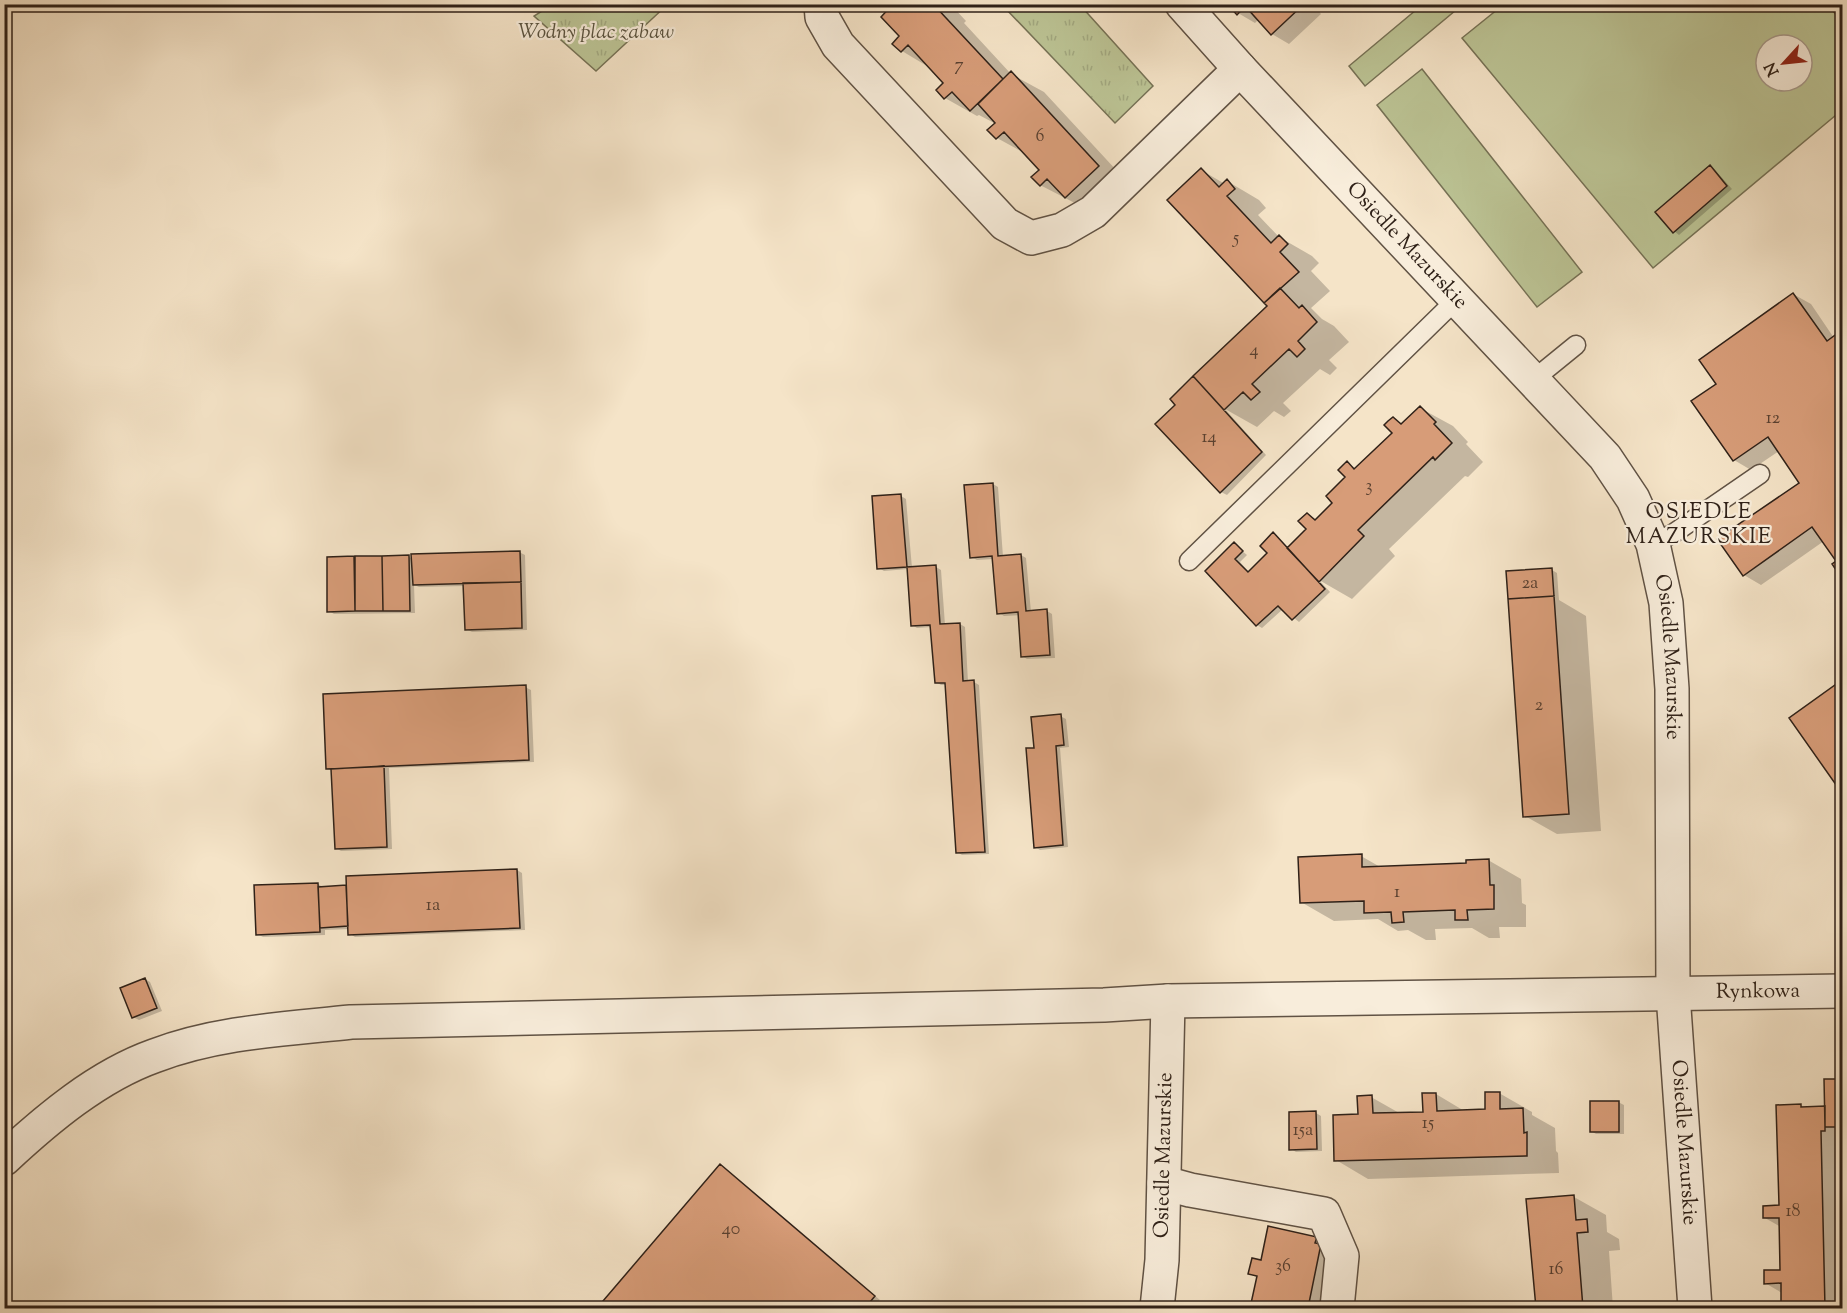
<svg xmlns="http://www.w3.org/2000/svg" width="1847" height="1313" font-family="'Sorts Mill Goudy',serif">
<style>
.park{fill:url(#park-tufts);stroke:#767256;stroke-width:1.5}
.pitch{fill:#bcc495;stroke:#767256;stroke-width:1.5;fill-rule:evenodd}
.shadow{fill:#0003}
.building{fill:#d79c78;stroke:#2f2118;stroke-width:1.5}
.lines{fill:none;stroke-linecap:round;stroke-linejoin:round}
.lane-casing{stroke:#605244;stroke-width:21}
.street-casing{stroke:#605244;stroke-width:36}
.lane{stroke:#f8eddb;stroke-width:18}
.street{stroke:#f8eddb;stroke-width:33}
.labels{text-anchor:middle;dominant-baseline:central;stroke-width:4.5;stroke-linejoin:round;paint-order:stroke}
.number-label{font-size:18px;fill:#594030}
.park-label{font-size:21px;font-style:italic;fill:#59523e;stroke:#f8eddb}
.street-label{font-size:21px;fill:#2f2118;stroke:#f8eddb}
.neighbourhood-label{font-size:22px;letter-spacing:1.5px;fill:#2f2118;stroke:#f8eddb}
</style>
<defs>
<pattern id="park-tufts" width="24" height="20" patternUnits="userSpaceOnUse" patternTransform="scale(1.5)"><rect width="24" height="20" fill="#bcc495"/><path d="M3 7l-1-3M5 7V3M7 7l1-3M15 17l-1-3M17 17v-4M19 17l1-3" fill="none" stroke="#a2a880"/></pattern>
</defs>
<rect width="100%" height="100%" fill="#f5e4c8"/>
<filter id="stains"><feTurbulence type="fractalNoise" baseFrequency=".00333" numOctaves="4"/><feColorMatrix values="0 0 0 0 .2 0 0 0 0 .09 0 0 0 0 .02 0 0 0 .5 -.17"/></filter>
<radialGradient id="worn" r=".72"><stop offset=".6" stop-color="#630" stop-opacity="0"/><stop offset="1" stop-color="#630" stop-opacity=".3"/></radialGradient>
<path class="park" d="M553,4H667V5L596,71L534,16Z
M1011,5H1080L1153,86L1115,123L1006,9Z"/>
<path class="pitch" d="M1422,5H1462L1365,86L1349,66Z
M1503,5H1828L1842,22V110L1653,268L1462,38ZM1766,45H1802V81H1766Z
M1422,69L1582,272L1537,307L1377,105Z"/>
<path class="shadow" d="M895,4H953L952,6L966,21L964,23L1011,74L1044,92L1130,185L1098,215L1040,185L1041,170L1028,155L997,138L996,124L979,115L977,116L945,98L946,83L932,69L902,51V36Z
M1313,4L1321,14L1289,44L1272,34L1259,19L1255,23L1238,13L1230,5Z
M1710,167L1715,170L1732,189L1679,235L1674,231Z
M1201,170L1225,184L1227,181L1259,200L1266,208L1258,215L1279,237L1312,256L1319,263L1311,271L1330,291L1311,308L1322,319L1334,326L1349,342L1329,360L1337,368L1330,375L1320,369L1283,403L1291,411L1284,417L1274,411L1257,427L1225,409L1266,455L1227,495L1221,492L1158,424L1177,405L1172,399L1269,306Z
M1793,294L1811,304L1834,338L1842,331V577L1834,565L1838,561L1824,541L1761,585L1744,575L1801,483L1779,451L1751,470L1734,460L1718,384Z
M1420,408L1453,426L1468,442L1466,444L1483,462L1468,477L1465,476L1389,549L1395,556L1352,599L1319,580L1330,592L1299,622L1283,609L1262,628L1257,625L1207,571L1234,544L1247,555L1240,562L1249,572L1269,553L1273,534L1289,549L1308,529L1307,514L1317,520L1334,503L1348,477L1347,463L1357,469L1394,433L1393,419L1403,424Z
M993,484L998,487L1003,557L1021,555L1026,558L1031,612L1047,611L1052,614L1055,658L1027,659L1022,656L1020,615L1004,616L999,613L993,559L977,560L971,557Z
M901,496L906,499L912,568L936,567L941,570L945,625L960,624L965,627L968,682H974L979,685L989,854L962,855L957,852L946,685H941L936,682L931,627L917,628L912,625L908,569L884,571L879,568Z
M519,552L525,555L527,630L472,632L466,629L465,586L419,587L414,585L415,613L334,614L329,611L328,558L409,557L413,559Z
M1552,570L1557,573L1559,600L1586,616L1601,831L1557,834L1525,816Z
M1842,682V789L1791,718Z
M525,687L531,690L534,762L389,768L392,849L341,851L336,848L333,771L327,768Z
M1060,716L1066,719L1069,747L1060,748L1068,847L1040,850L1035,847V749Z
M1361,856L1382,868L1468,865L1488,860L1521,879L1522,903L1526,905V927H1499L1500,938H1489L1472,928L1435,929L1436,940H1426L1408,930L1398,931L1378,919L1334,921L1301,902Z
M517,870L522,873L525,930L355,937L350,934V929L325,930V935L263,937L257,934L318,884L324,888L348,887Z
M145,979L150,982L162,1011L139,1020L133,1017Z
M1842,1080V1308H1783L1782,1293L1765,1283L1782,1271L1781,1227L1765,1218L1780,1207L1800,1105L1805,1108L1826,1107V1081Z
M1499,1093L1532,1112V1115L1555,1128L1556,1151L1558,1153L1559,1173L1368,1179L1336,1160L1371,1097L1401,1114L1424,1113L1436,1094L1466,1112L1487,1111Z
M1618,1102L1624,1105V1134H1596L1591,1131Z
M1316,1113L1321,1116L1322,1151L1296,1152L1291,1149Z
M720,1166L880,1300L872,1308H599Z
M1574,1197L1606,1215L1607,1232L1619,1239L1620,1250L1609,1251L1613,1308H1537L1528,1201Z
M1316,1238L1333,1248L1327,1308H1251L1258,1278L1250,1274L1262,1261Z"/>
<path class="building" d="M893,4H933L1003,79L970,111L952,92L944,99L936,90L943,83L908,45L901,52L892,44L899,36L881,17Z
M1304,4L1271,35L1245,6L1237,15L1228,5Z
M1011,71L1099,166L1065,198L1047,179L1040,186L1031,177L1039,170L1004,132L996,139L987,130L995,123L978,104Z
M1710,165L1727,186L1673,233L1655,212Z
M1201,168L1219,187L1227,179L1235,189L1227,196L1271,243L1279,235L1288,244L1280,252L1299,272L1264,303L1167,200Z
M1280,288L1299,308L1302,305L1317,322L1298,341L1305,349L1297,357L1289,349L1252,384L1260,392L1251,400L1243,392L1224,410L1193,376L1267,306L1264,303Z
M1793,293L1827,341L1842,330V579L1832,564L1836,561L1812,527L1743,576L1717,539L1799,483L1768,437L1733,461L1691,401L1716,384L1699,360Z
M1193,376L1262,452L1220,493L1155,424L1175,405L1170,399Z
M1420,406L1436,422L1434,424L1452,443L1435,460L1433,457L1358,530L1364,536L1319,582L1287,548L1306,529L1298,521L1307,513L1315,520L1332,503L1326,496L1345,477L1338,470L1347,461L1354,469L1392,433L1384,425L1388,421L1393,417L1401,424Z
M993,483L998,556L1021,554L1026,611L1047,609L1050,655L1021,657L1018,612L997,614L992,556L970,558L964,485Z
M901,494L907,567L877,569L872,496Z
M1273,532L1325,589L1292,620L1278,606L1256,626L1205,571L1234,542L1243,551L1235,559L1248,572L1267,553L1260,546Z
M520,551L521,582L413,585L411,554Z
M409,555L410,611H383L382,556Z
M354,556L355,611L327,612V557Z
M355,556H382L383,611H355Z
M936,565L940,624L960,623L963,681L974,680L985,852L956,853L945,683H935L930,625L911,626L907,567Z
M1552,568L1554,596L1508,599L1506,571Z
M521,582L522,628L465,630L463,583Z
M1554,596L1569,814L1523,817L1508,599Z
M1842,680V786L1839,789L1789,718Z
M526,685L529,760L326,769L323,694Z
M1061,714L1064,745L1056,746L1063,845L1034,848L1026,748H1034L1031,717Z
M384,766L387,847L335,849L331,769Z
M1362,854V867L1466,863V860L1489,859L1490,885H1494V909L1467,910L1468,920H1455V910L1403,912L1404,922L1392,923L1391,912L1364,913V901L1300,903L1298,857Z
M517,869L520,928L348,935L346,876Z
M318,883L320,932L256,935L254,885Z
M346,885L348,926L320,928L318,887Z
M145,978L157,1008L132,1018L120,988Z
M1824,1079H1842V1127H1825Z
M1485,1092H1500V1109L1523,1108L1524,1133L1527,1132V1156L1334,1161L1333,1115L1358,1114L1357,1096L1372,1095L1373,1113L1423,1112L1422,1093H1436L1437,1111L1485,1109Z
M1590,1101H1619V1132H1590Z
M1801,1104V1107L1825,1106V1131H1821L1825,1308H1781V1283L1764,1284V1270H1780L1779,1218H1763V1206L1779,1205L1776,1105Z
M1316,1111L1317,1149L1289,1150V1112Z
M720,1164L875,1296L865,1308H597Z
M1574,1195L1576,1220L1587,1219L1588,1232L1577,1233L1583,1308H1595H1536L1526,1199Z
M1268,1226L1317,1237L1315,1243L1321,1244L1308,1308H1250L1257,1276L1248,1274L1252,1258L1261,1260Z
M290,1302L297,1308H284Z"/>
<g class="lines">
<defs>
<path id="lane" d="M1533,380L1576,345
M1653,544L1674,533L1760,474
M1189,561L1457,299"/>
<g id="street">
<path d="M821,4L822,17L838,45L1005,224L1031,238L1062,230L1093,212L1240,69"/>
<path id="s1" d="M1182,4L1240,69L1605,457L1633,499L1653,544L1666,603L1672,689L1673,994L1695,1308"/>
<path id="s2" d="M4,1159C47,1119 98,1076 154,1056C217,1032 285,1029 351,1022L1104,1005L1168,1001L1842,991"/>
<path d="M1164,1183L1190,1190L1324,1214L1342,1256L1337,1308"/>
<path id="s3" d="M1157,1308L1162,1260L1168,1001"/>
</g>
</defs>
<use href="#lane" class="lane-casing"/>
<use href="#street" class="street-casing"/>
<use href="#lane" class="lane"/>
<use href="#street" class="street"/>
</g>
<g class="labels">
<g class="number-label">
<text x="959" y="66">7</text>
<text x="1040" y="137">6</text>
<text x="1236" y="239">5</text>
<text x="1254" y="351">4</text>
<text x="1773" y="419">12</text>
<text x="1209" y="438">14</text>
<text x="1369" y="487">3</text>
<text x="1530" y="584">2a</text>
<text x="1539" y="706">2</text>
<text x="1397" y="893">1</text>
<text x="433" y="906">1a</text>
<text x="1428" y="1124">15</text>
<text x="1303" y="1131">15a</text>
<text x="1793" y="1212">18</text>
<text x="731" y="1230">40</text>
<text x="1283" y="1267">36</text>
<text x="1556" y="1270">16</text>
</g>
<g class="park-label">
<text x="596" y="33">Wodny plac zabaw</text>
</g>
<g class="street-label">
<text stroke="none"><textPath href="#s1" startOffset="330">Osiedle Mazurskie</textPath></text>
<text stroke="none"><textPath href="#s1" startOffset="834">Osiedle Mazurskie</textPath></text>
<text stroke="none"><textPath href="#s2" startOffset="1791">Rynkowa</textPath></text>
<text stroke="none"><textPath href="#s1" startOffset="1320">Osiedle Mazurskie</textPath></text>
<text stroke="none"><textPath href="#s3" startOffset="153">Osiedle Mazurskie</textPath></text>
</g>
<g class="neighbourhood-label">
<text x="1699" y="513">OSIEDLE<tspan x="1699" dy="25">MAZURSKIE</tspan></text>
</g>
</g>
<rect width="1847" height="1313" fill="none" stroke="#f5e4c8" stroke-width="24"/>
<rect x="6" y="6" width="1835" height="1301" fill="none" stroke="#2f2118" stroke-width="3"/>
<rect x="12" y="12" width="1823" height="1289" fill="none" stroke="#2f2118" stroke-width="1.5"/>
<g transform="translate(1784 63) rotate(243)"><circle r="28" fill="#f8eddb" stroke="#a89b8d" stroke-width="1.5"/>
<path d="M0-4.5L10 22L0 15L-10 22Z" fill="#8f2418"/>
<text y="-9" font-size="16" font-weight="bold" text-anchor="middle" fill="#2f2118">N</text>
</g>
<rect width="100%" height="100%" filter="url(#stains)"/>
<rect width="100%" height="100%" fill="url(#worn)"/>
</svg>
